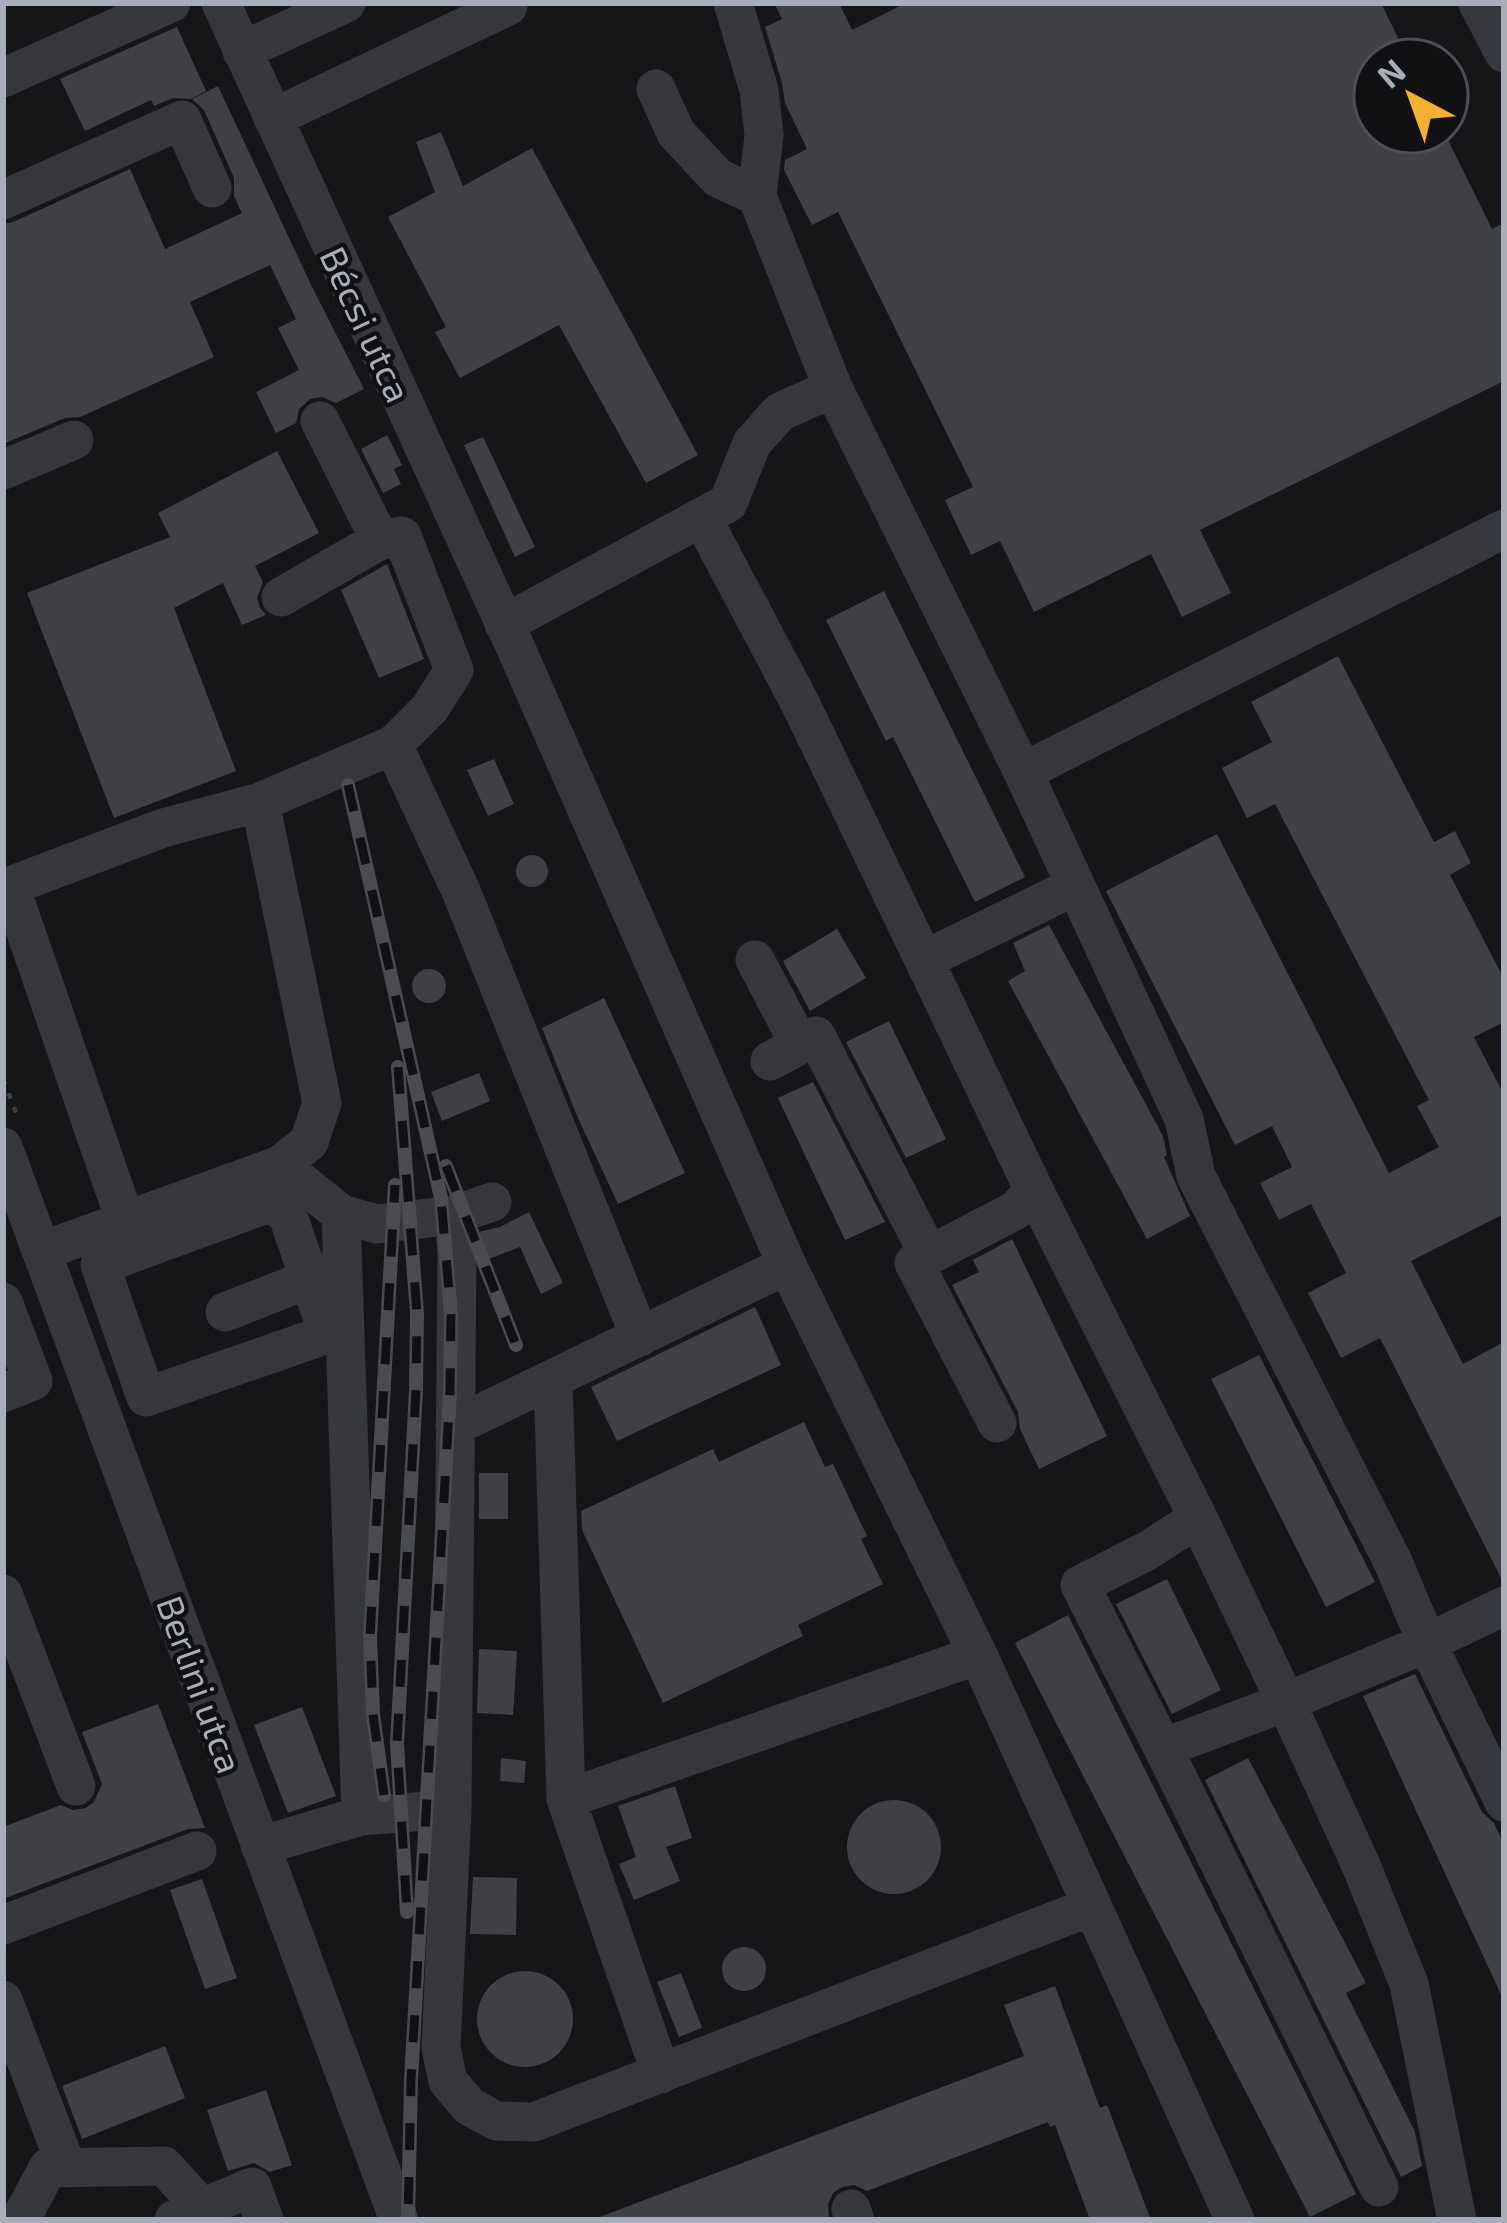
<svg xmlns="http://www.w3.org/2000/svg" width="1507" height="2223" font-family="'Exo 2',sans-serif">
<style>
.building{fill:#404145}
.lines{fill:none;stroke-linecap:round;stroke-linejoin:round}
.path{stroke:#3d3f44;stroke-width:4.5;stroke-dasharray:6 9;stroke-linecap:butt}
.minor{stroke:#37383d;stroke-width:39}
.rail-casing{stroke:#4a4c52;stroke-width:14}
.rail{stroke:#111113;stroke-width:9;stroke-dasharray:27;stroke-linecap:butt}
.labels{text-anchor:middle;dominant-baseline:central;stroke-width:9;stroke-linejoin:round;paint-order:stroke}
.street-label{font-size:36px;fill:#a8adb8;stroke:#111113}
</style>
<rect width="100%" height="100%" fill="#161618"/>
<path class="building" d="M774,3H839L852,30L906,3H1381L1409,60H1375V132H1444L1492,229L1504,223V381L1200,530L1231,593L1182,617L1151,554L1034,612L1000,541L971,555L945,500L973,487L838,212L812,225L784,170L785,160L807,149L785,103L782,83L765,27L782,19Z
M177,27L206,91L191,99L173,98L154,106L151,100L85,131L60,79Z
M218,86L312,287L364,389L336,403L322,397L310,399L299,409L296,423L276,433L256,392L299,370L278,328L296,319L270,265L190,302L214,357L80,417L65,418L3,444V224L13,222L130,169L165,249L242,213L234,196V178L204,110L192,99Z
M441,132L463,186L532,148L698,455L646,483L559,325L460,378L435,332L446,327L388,217L435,192L416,142Z
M387,435L402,465L394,469L401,484L383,493L361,449Z
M483,437L535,547L515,557L464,445Z
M277,451L319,533L255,566L263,582L257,598L260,608L266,615L242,625L223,583L174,608L236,771L114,818L27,593L170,537L158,513Z
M387,564L424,659L379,678L341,590Z
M884,591L1025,877L975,902L893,737L886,741L826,620Z
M1338,656L1434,842L1455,831L1471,863L1450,875L1504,979V1022L1474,1037L1504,1095V1214L1411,1261L1463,1364L1504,1342L1503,1582L1380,1338L1341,1358L1308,1293L1346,1273L1311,1204L1279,1220L1260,1183L1292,1167L1272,1126L1235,1145L1106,891L1217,834L1389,1173L1439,1147L1417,1106L1429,1100L1275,804L1247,818L1222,768L1272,742L1251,702Z
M494,759L514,804L488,816L467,770Z
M516 871a16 16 0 1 1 32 0a16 16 0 1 1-32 0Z
M1049,925L1163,1136L1167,1155L1164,1157L1190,1216L1147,1239L1008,981L1025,971L1013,943Z
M837,929L866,978L810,1011L783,961Z
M412 986a17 17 0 1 1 34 0a17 17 0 1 1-34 0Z
M604,998L685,1173L618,1204L578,1118L542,1028Z
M889,1021L946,1139L906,1158L846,1042Z
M479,1073L490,1101L442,1121L431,1092Z
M813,1082L885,1222L845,1240L778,1098Z
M529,1212L563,1283L541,1294L520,1247L489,1259L480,1236L479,1232L500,1227Z
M1012,1239L1107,1436L1039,1469L1020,1429L1018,1412L952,1285L979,1272L973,1260Z
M755,1307L781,1365L617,1441L591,1387Z
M1259,1355L1375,1582L1326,1607L1211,1379Z
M804,1422L825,1467L833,1464L867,1536L861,1539L883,1584L798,1625L803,1636L663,1703L582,1530L581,1511L713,1449L719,1462Z
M479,1473H508V1519H479Z
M1167,1579L1221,1690L1172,1714L1116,1604Z
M1068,1615L1356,2194L1310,2217L1015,1643Z
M479,1649L517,1651L513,1715L477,1713Z
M1415,1674L1482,1812L1494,1823L1504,1845V2001L1363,1696Z
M158,1704L205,1828L188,1829L3,1899V1827L61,1805L73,1810L86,1808L94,1802L102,1784L82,1732Z
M302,1707L336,1796L288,1813L254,1725Z
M501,1758L526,1761L524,1783L500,1781Z
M1248,1758L1366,1983L1346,1993L1415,2132L1422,2166L1401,2177L1205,1780Z
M675,1786L692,1838L666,1847L680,1881L634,1900L619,1864L636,1857L618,1806Z
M847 1847a47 47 0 1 1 94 0a47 47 0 1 1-94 0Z
M473,1877L517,1878L516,1935L470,1934Z
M202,1879L237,1978L205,1989L170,1890Z
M722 1969a22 22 0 1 1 44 0a22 22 0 1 1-44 0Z
M477 2019a48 48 0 1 1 96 0a48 48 0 1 1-96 0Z
M681,1973L702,2028L679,2037L657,1982Z
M1055,1986L1100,2108L1107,2105L1151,2220H1090L1055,2125L1050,2127L1048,2122L867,2191L854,2185L842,2187L833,2193L828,2204L829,2220H597V2218L1024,2056L1004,2005Z
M165,2046L185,2098L82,2139L62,2086Z
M266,2090L292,2165L270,2172L254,2163L228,2171L207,2110Z"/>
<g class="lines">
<path class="path" d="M3,1079L17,1115"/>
<path class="minor" d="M221,3L514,644L787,1265
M733,3L759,90L764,135L757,196
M1478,3L1504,53
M242,51L346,3
M3,78L171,3
M656,89L676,133L718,178L757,196L833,388
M273,118L508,6L507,3
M3,200L182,120L212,188
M320,421L380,540
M3,470L74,440
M702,518L800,703L924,960L1075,886
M1504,529L1023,772L1184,1119L1196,1176L1393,1562L1427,1643L1504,1606
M504,624L728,503L752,443L780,412L833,388L1023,772
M393,745L461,891L640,1337
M260,802L393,745L430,708L454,670L402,536L380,540L281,597
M755,960L800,1045
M924,960L1034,1190L1198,1518L1147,1551L1080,1585L1163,1748L1286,1702L1198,1518
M770,1061L816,1036L929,1255
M3,1147L399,2220
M269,1203L287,1213L325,1325L316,1338L146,1397L100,1265Z
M125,1220L10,886L163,828L260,802L322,1103L309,1142L280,1165
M42,1251L280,1165L341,1214
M3,1302L33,1381L3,1393
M225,1312L332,1270
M553,1379L566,1799
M997,1423L914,1263L1016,1210L1034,1190
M455,1426L787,1265L978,1655
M3,1594L76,1786
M1163,1748L1379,2187
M452,1809L441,2048L448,2081L469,2106L496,2121L534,2122L1090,1907
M361,1816L452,1809L457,1255L454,1215
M260,1846L361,1816L341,1214L377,1224L454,1215L492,1202
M3,1925L197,1851
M3,2000L67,2168
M661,2074L566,1799L978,1655L1235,2220
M851,2209L855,2220
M20,2220L48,2168L164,2166L202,2208
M174,2220L252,2187L264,2220
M1457,2220L1409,1984L1360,1863L1286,1702L1427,1643L1504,1802"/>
<defs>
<path id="rail" d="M348,785L441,1198L451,1315L450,1392L411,2080L408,2220
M398,1067L417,1313L416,1390L397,1744L407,1912
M446,1166L516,1345
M384,1795L373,1714L370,1637L395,1185"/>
</defs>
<use href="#rail" class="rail-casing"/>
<use href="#rail" class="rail"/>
</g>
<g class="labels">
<g class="street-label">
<text transform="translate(367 324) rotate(65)">Bécsi utca</text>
<text transform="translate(201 1684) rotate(70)">Berlini utca</text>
</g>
</g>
<rect width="1507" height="2223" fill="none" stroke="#a8adb8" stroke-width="12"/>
<g transform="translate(1411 96) rotate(319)"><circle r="57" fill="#111113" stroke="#4d4f55" stroke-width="3"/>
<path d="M0-9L21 45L0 30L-21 45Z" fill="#f2b134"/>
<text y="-18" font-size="33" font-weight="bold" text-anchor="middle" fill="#a8adb8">N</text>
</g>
</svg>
